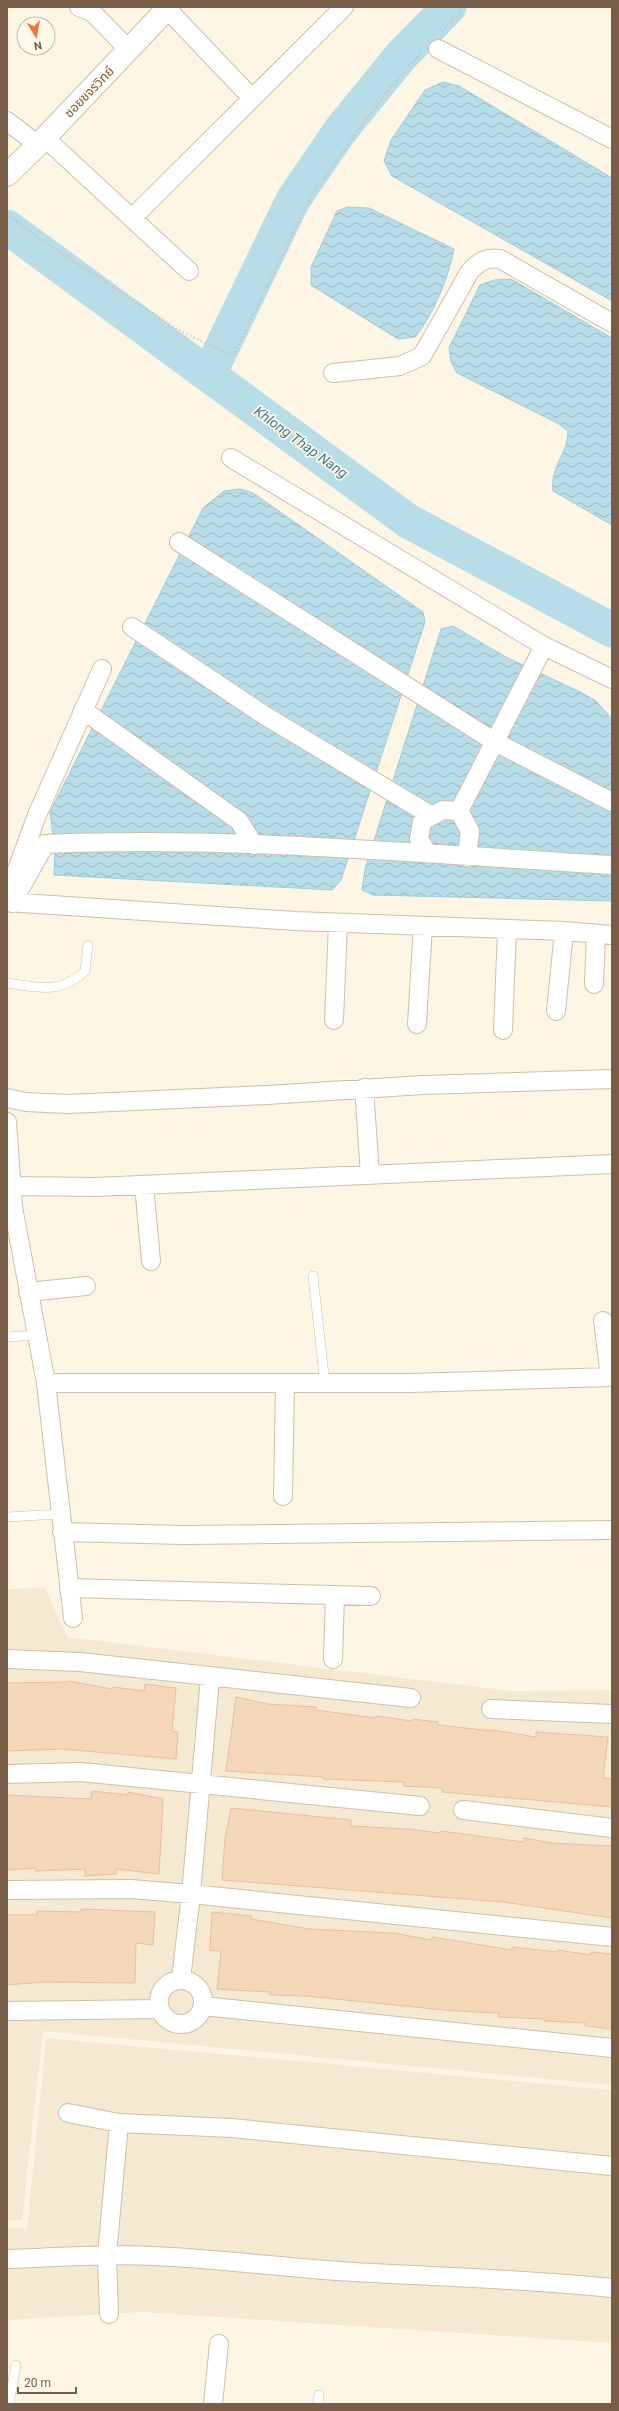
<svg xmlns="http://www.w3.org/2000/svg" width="619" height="2411" font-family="Roboto,'Noto Sans Thai',sans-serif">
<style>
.residential{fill:#f6e9d2}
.water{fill:url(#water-waves);stroke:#9dccdb}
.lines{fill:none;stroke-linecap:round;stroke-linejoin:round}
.river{stroke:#b7dde9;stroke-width:35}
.building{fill:#f5d7ba;stroke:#e9bf99}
.service-casing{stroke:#d0beaa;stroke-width:10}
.minor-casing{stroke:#d0beaa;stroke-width:20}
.tertiary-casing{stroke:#d0beaa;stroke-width:24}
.path{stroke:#daba9d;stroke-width:2.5;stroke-dasharray:1 3;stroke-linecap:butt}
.service{stroke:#fff;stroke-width:9}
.minor{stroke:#fff;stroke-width:18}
.tertiary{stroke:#fff;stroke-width:22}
.labels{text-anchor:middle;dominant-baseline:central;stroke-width:3.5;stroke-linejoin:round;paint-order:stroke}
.street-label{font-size:13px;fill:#785d48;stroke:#fff9ec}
.water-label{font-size:14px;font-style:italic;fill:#407a8d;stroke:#fff9ec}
</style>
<defs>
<pattern id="water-waves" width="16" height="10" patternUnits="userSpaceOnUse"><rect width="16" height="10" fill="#b7dde9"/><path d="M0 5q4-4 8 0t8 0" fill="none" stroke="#9ab6bf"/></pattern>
</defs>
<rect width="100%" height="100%" fill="#fef6e4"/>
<path class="residential" d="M45,1588L67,1637L513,1691L612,1690V2085L43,2031L22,2220L7,2221V1589Z
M46,2038L612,2090V2343L142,2312L7,2320V2228H27Z"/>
<path class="water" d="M443,82L459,86L612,178V301L392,176L384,161L391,140L425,90Z
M348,207L369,208L454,249C449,276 433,316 415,337L398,339L311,285V267L337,211Z
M511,279L612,338V525L553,491C550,465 568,455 568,431L559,424L457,373L451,362L449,348L480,285L494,280Z
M240,489L253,493L423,612L425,622L341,880L332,890L54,875L55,851L50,812L203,508L224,491Z
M453,626L506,657L580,692L596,701L612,719V901L373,895L362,890L365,869L441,629Z"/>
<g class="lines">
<path class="river" d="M7,227L408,521L612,630
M209,374L293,200L340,131L401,56L449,7"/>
</g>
<path class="building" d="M68,1681L112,1689L113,1687L144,1691L145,1684L176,1688L172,1731L178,1732L176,1759L62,1749L7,1751V1683L68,1682Z
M236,1697L268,1704L316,1707V1710L376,1718V1716L412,1721V1719L438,1722V1725L493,1731V1730L536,1737V1732L608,1737L603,1778L612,1779V1807L442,1792V1788L403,1786L404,1782L323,1779V1777L226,1771Z
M92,1791L128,1795V1792L163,1799L159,1874L116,1869V1874L85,1876V1869L36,1871V1868L7,1870V1795L91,1799Z
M231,1808L351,1820V1826L408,1829L440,1833L441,1831L523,1842L524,1838L552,1843L612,1846V1918L503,1902L222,1880L225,1839Z
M81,1909L155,1912L153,1945L136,1943L135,1983L45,1982L7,1985V1915H37V1911L81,1912Z
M212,1912L252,1916L251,1919L310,1929L393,1933L432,1940V1937L512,1950V1947L558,1952V1950L591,1955V1952L612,1954V2029L585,2026V2023L544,2021V2019L498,2017L499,2013L454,2011L306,1996L270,1995V1992L217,1989L221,1951L210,1950Z"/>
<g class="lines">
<defs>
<path id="service" d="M7,983C38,987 60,995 85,971L88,945
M313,1276L325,1384
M7,1337L36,1335
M7,1517L60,1514
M9,2404L16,2365
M318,2404L319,2395"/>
<path id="minor" d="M79,7L92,12L129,50
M167,9L251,97
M438,49L612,139
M7,121L38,145
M45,138L189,271
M132,218L344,7
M333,373L400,366L422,356L470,271C480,261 486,257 500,259L612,323
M231,458L544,646L612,679
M179,542L495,742L612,802
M132,627L264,715L432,816
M83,710L239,821L254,845
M428,854L419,839L422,821L443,810L459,811
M467,857L470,831L459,811L544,646
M11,886L37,815L102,669
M7,902L295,921L564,931L612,935
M12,903L45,844C234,836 424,854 612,865
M594,984L596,934
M556,1011L564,931
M334,1020L338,923
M417,1024L423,926
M503,1030L507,930
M364,1088L370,1175
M7,1098L26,1102L68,1104L267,1095L423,1085L612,1079
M7,1122L13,1207L46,1383L73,1618
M144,1185L151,1261
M12,1186L96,1187L612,1164
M28,1292L86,1286
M603,1321L610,1377
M46,1383H411L612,1377
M283,1496L285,1383
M62,1532L184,1535L612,1530
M69,1588L371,1596
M7,1659L80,1662L411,1698
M333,1659L335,1595
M491,1709L612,1714
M7,1774L81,1772L420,1806
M463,1810L612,1828
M7,1890L131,1889L191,1894L612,1937
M181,1979L191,1894L210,1678
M159 2002a22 22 0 1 1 44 0a22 22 0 1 1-44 0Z
M203,2006L612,2048
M7,2011L160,2009
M68,2113L119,2123L232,2128L612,2166
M7,2259C56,2258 104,2253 153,2256C220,2259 287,2268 354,2272C440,2277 526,2279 612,2288
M109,2314L107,2255L119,2123
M213,2404L219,2344"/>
<path id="tertiary" d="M7,175L38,145L169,7"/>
</defs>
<use href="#service" class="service-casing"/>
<use href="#minor" class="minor-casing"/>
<use href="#tertiary" class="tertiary-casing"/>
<path class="path" d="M442,31L465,7
M7,214L52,247L180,331L233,356L313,193L388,90L421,53"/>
<use href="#service" class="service"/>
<use href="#minor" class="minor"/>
<use href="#tertiary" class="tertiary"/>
</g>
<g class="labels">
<g class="street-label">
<text transform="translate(89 92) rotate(-46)">ซอยขจรวิทย์</text>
</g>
<g class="water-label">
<text transform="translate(301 442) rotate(36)">Khlong Thap Nang</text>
</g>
</g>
<rect width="619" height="2411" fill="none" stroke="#785d48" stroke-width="16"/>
<g transform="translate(36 36) rotate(169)"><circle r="19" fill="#fff9ec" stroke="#c9bbaa"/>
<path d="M0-3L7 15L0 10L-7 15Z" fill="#ef7842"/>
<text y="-6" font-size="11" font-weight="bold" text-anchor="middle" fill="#785d48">N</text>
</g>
<path d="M18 2387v6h58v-6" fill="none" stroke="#785d48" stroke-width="2"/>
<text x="24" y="2387" font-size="12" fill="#785d48" stroke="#fff9ec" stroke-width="3" paint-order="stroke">20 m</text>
</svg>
